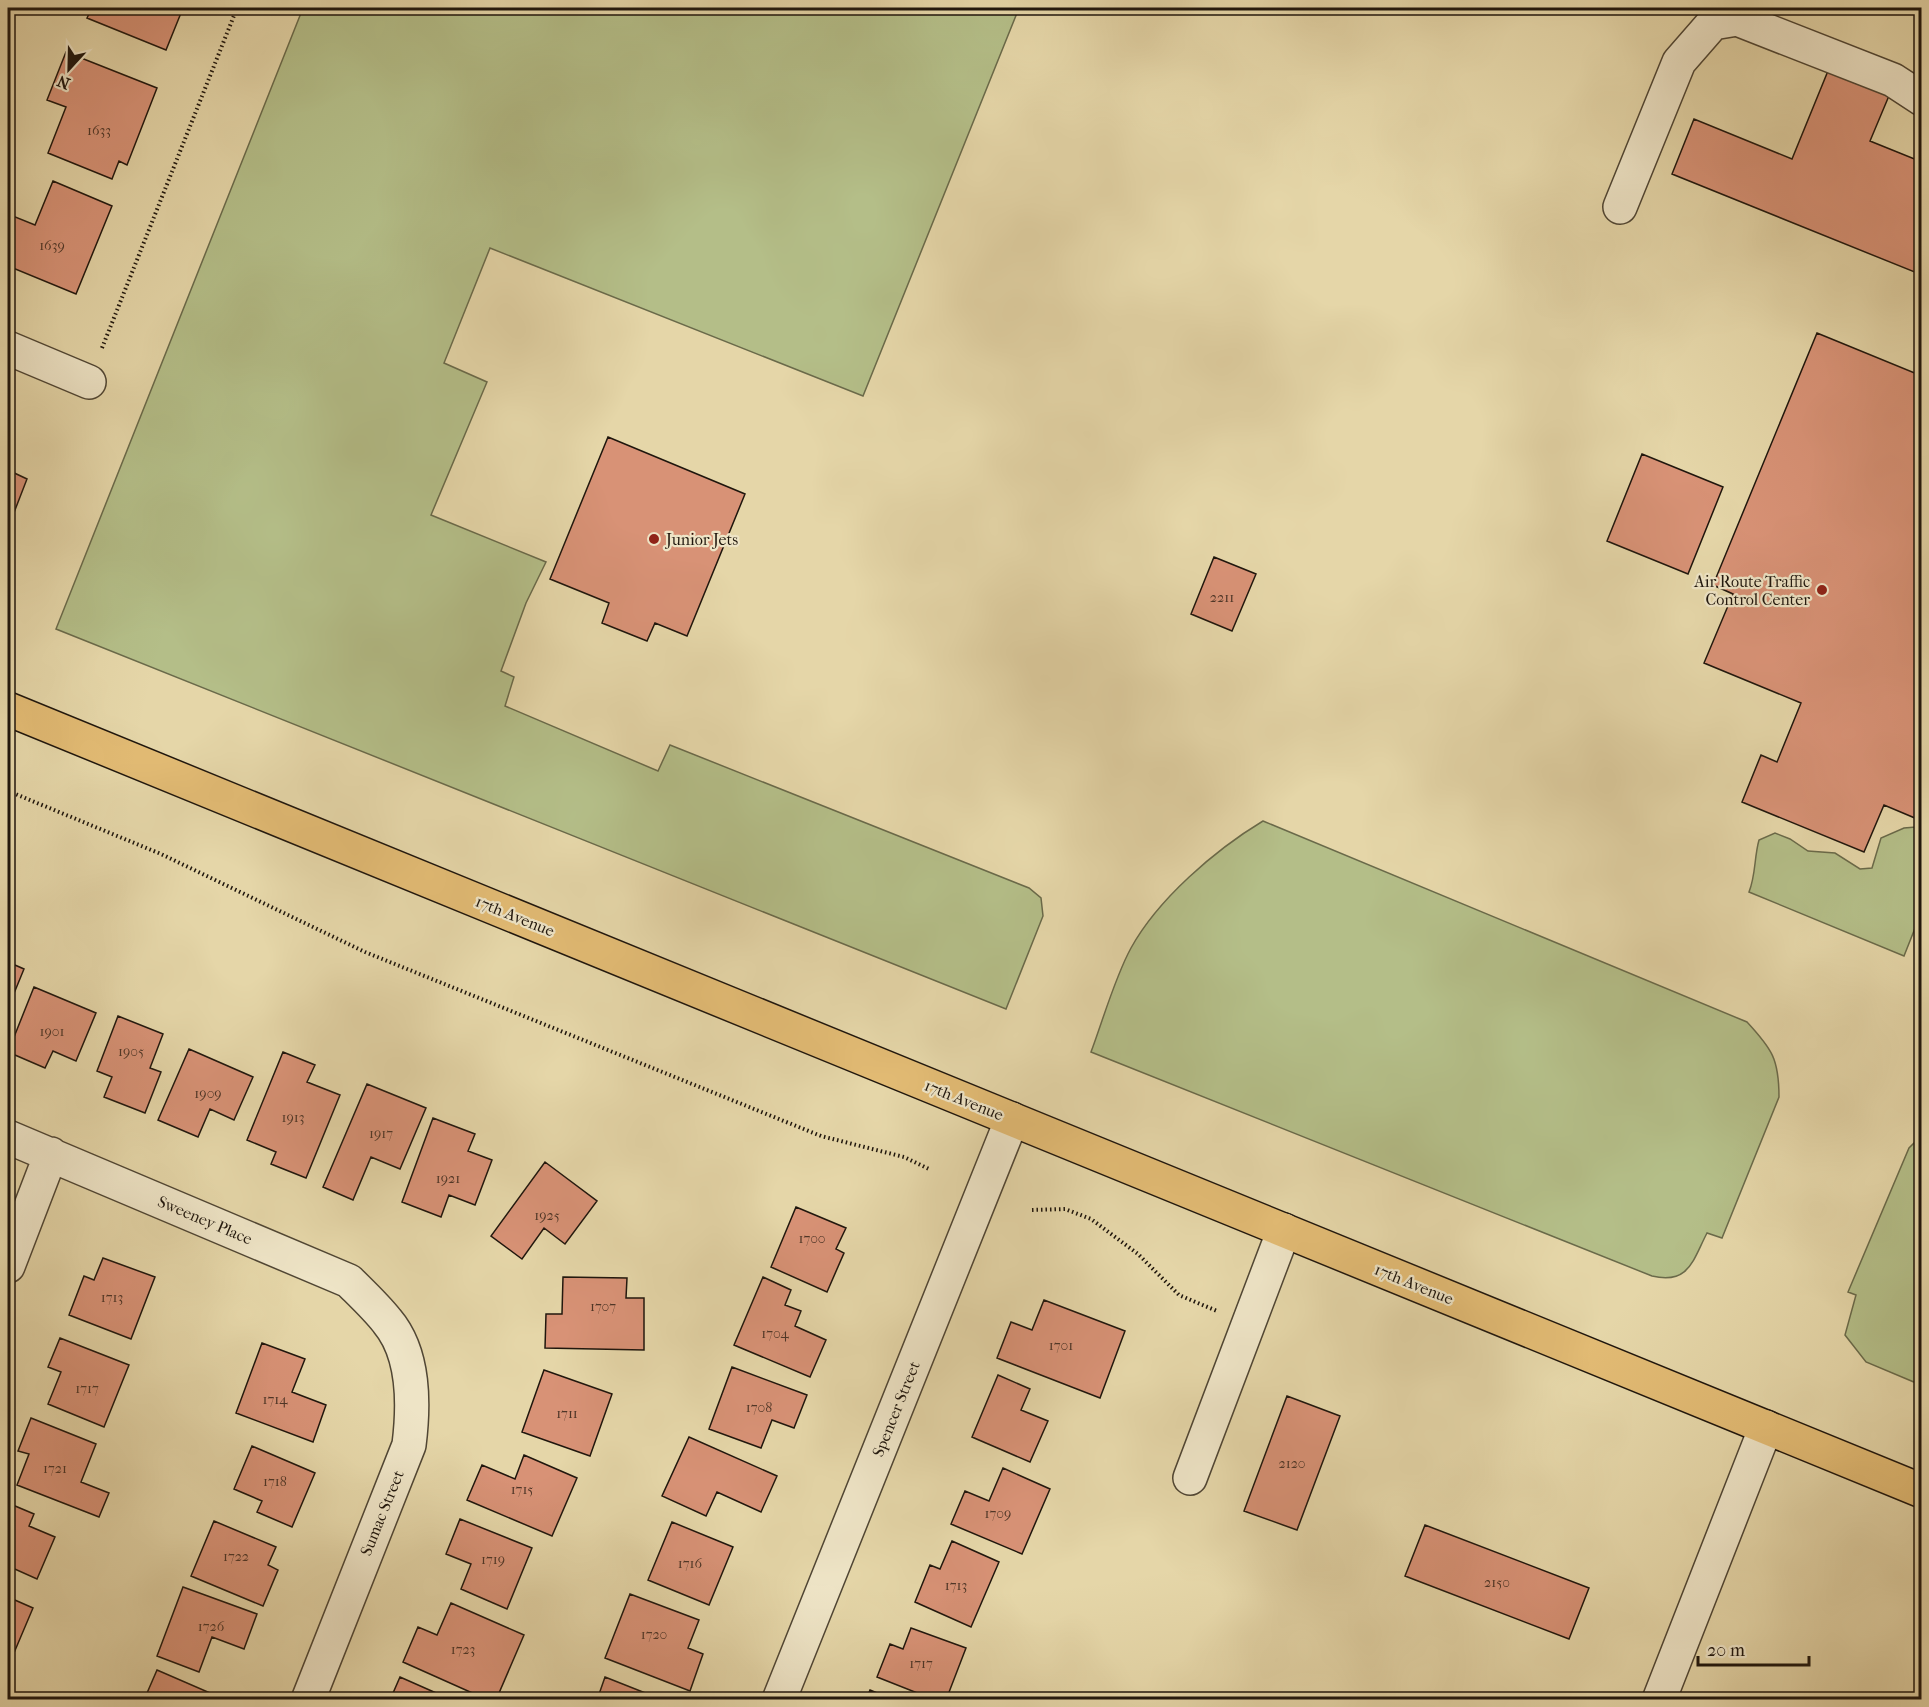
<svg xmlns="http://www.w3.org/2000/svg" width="1929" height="1707" font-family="'IM FELL French Canon',serif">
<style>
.green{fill:#b4be88;stroke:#6a6a4a;stroke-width:1.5}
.building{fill:#d89276;stroke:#1f160d;stroke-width:1.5}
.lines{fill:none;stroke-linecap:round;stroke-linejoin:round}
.minor-casing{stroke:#504634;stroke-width:36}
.major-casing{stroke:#1f160d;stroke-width:36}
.path{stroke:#1f160d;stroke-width:4;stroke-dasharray:1.5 3;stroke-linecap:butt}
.minor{stroke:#eee4c6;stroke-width:33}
.major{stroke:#e2bb74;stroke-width:33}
.poi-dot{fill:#8f2418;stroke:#eee4c6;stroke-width:2}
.labels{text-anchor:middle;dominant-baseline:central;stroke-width:4.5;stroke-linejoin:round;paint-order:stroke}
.number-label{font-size:14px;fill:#4d3527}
.poi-label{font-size:16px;fill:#1f160d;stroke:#eee4c6;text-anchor:start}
.street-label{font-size:16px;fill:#1f160d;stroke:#eee4c6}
</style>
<rect width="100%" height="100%" fill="#e5d6a8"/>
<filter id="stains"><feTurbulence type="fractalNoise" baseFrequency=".00333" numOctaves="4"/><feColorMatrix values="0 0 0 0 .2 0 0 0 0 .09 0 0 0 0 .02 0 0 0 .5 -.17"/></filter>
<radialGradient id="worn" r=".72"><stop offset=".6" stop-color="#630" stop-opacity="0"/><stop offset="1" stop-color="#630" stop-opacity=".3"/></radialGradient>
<path class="green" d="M303,8H1019L863,396L490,248L444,363L487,382L431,515L546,562L526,603L501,671L514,677L505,706L658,771L670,745L1029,888L1041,898L1043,916L1006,1009L56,629Z
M1263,821L1747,1022C1772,1049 1779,1059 1779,1097L1722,1238L1707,1233C1693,1260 1689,1285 1652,1276L1091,1052C1103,1020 1115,977 1131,948C1158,899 1215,850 1263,821Z
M1916,827L1921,829V913L1904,956L1749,892C1756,874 1754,858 1759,840L1775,833L1790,839L1808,851L1835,853L1860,869L1872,868L1881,838L1904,828Z
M1921,1136V1385L1866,1362L1845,1335L1856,1295L1848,1292L1909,1148Z"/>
<path class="building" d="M92,8H183L166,50L87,18Z
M1488,8H1503L1501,13Z
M66,52L157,88L127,165L119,161L112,179L48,153L66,107L47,100Z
M1830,66L1891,91L1870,141L1922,162V275L1672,174L1694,119L1792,159Z
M53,181L112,206L76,294L8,266V214L35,225Z
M1817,333L1922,376V821L1884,805L1864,852L1742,802L1761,755L1777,762L1801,703L1704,663L1733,594L1713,585Z
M608,437L745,494L687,636L655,623L647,641L602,623L609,603L550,579Z
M1642,454L1723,487L1688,574L1607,541Z
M8,470L27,479L8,528Z
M1214,557L1256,574L1232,631L1191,614Z
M8,962L24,969L8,1008Z
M34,987L96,1013L76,1061L53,1051L45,1068L8,1052Z
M118,1016L163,1034L150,1068L161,1072L145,1113L104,1097L112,1077L97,1071Z
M189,1049L253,1077L234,1120L210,1109L198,1137L158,1120Z
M283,1052L315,1065L307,1082L340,1095L306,1178L271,1164L276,1152L247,1140Z
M367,1084L426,1108L400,1169L371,1157L353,1200L323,1187Z
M433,1118L475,1134L468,1151L492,1160L475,1205L449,1195L441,1217L402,1202Z
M545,1162L597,1201L565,1244L544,1228L522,1259L491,1236Z
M796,1207L846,1228L836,1249L844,1253L827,1292L771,1267Z
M103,1258L155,1277L131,1339L69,1315L84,1276L94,1280Z
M563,1277L627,1278L626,1298H644V1350L545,1348L546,1314H562Z
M763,1277L791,1290L785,1305L801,1311L795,1326L826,1340L810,1377L734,1345Z
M1044,1300L1125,1331L1100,1398L997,1358L1011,1322L1032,1330Z
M60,1338L129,1365L104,1427L48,1404L61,1372L48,1367Z
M262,1343L305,1359L292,1392L326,1405L313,1442L236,1413Z
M732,1367L807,1395L794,1428L772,1420L761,1448L709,1429Z
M544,1370L612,1394L590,1456L522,1432Z
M998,1375L1030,1389L1021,1410L1048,1421L1030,1462L972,1437Z
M1287,1396L1340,1416L1297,1530L1244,1511Z
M31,1418L96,1444L81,1482L109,1493L99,1517L17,1485L29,1454L18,1451Z
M689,1437L777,1476L761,1512L717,1492L706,1516L662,1496Z
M252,1446L315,1473L292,1527L257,1512L262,1501L234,1489Z
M524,1455L577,1478L552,1536L467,1500L482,1465L515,1479Z
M1003,1468L1050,1489L1022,1554L951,1524L965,1491L989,1501Z
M8,1503L34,1514L29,1526L55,1537L37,1579L8,1566Z
M460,1519L532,1548L507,1609L461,1589L471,1564L446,1554Z
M214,1521L276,1547L268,1565L278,1570L263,1606L191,1576Z
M672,1522L733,1547L709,1605L648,1580Z
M1425,1525L1589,1588L1569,1639L1405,1576Z
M952,1541L999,1562L971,1627L915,1602L930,1565L940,1569Z
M183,1587L257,1614L244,1649L212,1637L199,1672L157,1656Z
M630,1594L699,1620L688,1648L703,1654L690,1691L605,1658Z
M8,1597L33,1608L8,1667Z
M451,1603L524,1635L496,1700H488L403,1662L418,1627L437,1635Z
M911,1628L966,1648L946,1700H935L877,1677L890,1644L903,1649Z
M157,1670L224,1699L223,1700H144Z
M400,1677L452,1700H390Z
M605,1677L663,1700H597Z
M870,1690L894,1700H866Z"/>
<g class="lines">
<defs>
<path id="minor" d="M1620,207L1679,62L1713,23L1737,19L1893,80L1922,99
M8,348L89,382
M8,1137L349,1281C362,1294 376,1307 387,1321C415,1354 414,1405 409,1445L308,1700
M8,1266L51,1154
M1190,1478L1284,1230
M779,1700L1012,1119
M1659,1700L1766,1427"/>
<path id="major" d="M8,709L1922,1491"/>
</defs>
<use href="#minor" class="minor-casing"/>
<use href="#major" class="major-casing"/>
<path class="path" d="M102,348L237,8
M8,791L161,854L365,952L821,1136L904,1157L929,1169
M1032,1210L1065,1209L1091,1219L1138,1254L1179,1295L1217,1311"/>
<use href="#minor" class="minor"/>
<use href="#major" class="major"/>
</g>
<g class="poi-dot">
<circle cx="654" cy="539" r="6"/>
<circle cx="1822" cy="590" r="6"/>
</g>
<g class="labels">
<g class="number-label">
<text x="99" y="130">1633</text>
<text x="52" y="245">1639</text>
<text x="1222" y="597">2211</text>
<text x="52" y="1031">1901</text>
<text x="131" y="1051">1905</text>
<text x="208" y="1093">1909</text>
<text x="293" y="1117">1913</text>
<text x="381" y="1133">1917</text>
<text x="448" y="1178">1921</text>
<text x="547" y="1215">1925</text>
<text x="812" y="1238">1700</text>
<text x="112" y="1297">1713</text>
<text x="603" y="1306">1707</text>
<text x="775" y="1333">1704</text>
<text x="1061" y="1345">1701</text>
<text x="87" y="1388">1717</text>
<text x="275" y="1399">1714</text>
<text x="759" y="1407">1708</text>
<text x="567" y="1413">1711</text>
<text x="1292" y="1463">2120</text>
<text x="55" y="1468">1721</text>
<text x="275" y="1481">1718</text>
<text x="522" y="1489">1715</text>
<text x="998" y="1513">1709</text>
<text x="236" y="1556">1722</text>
<text x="493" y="1559">1719</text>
<text x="690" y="1563">1716</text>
<text x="1497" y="1582">2150</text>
<text x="956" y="1585">1713</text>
<text x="211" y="1626">1726</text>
<text x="654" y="1634">1720</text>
<text x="463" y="1649">1723</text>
<text x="921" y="1663">1717</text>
</g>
<g class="poi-label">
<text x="666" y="539">Junior Jets</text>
<text x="1810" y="581" text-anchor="end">Air Route Traffic<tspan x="1810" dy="18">Control Center</tspan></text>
</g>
<g class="street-label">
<text transform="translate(515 916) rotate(22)">17th Avenue</text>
<text transform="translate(964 1100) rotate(22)">17th Avenue</text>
<text transform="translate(205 1220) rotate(23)">Sweeney Place</text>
<text transform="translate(1414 1284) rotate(22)">17th Avenue</text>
<text transform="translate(896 1409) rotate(-68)">Spencer Street</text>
<text transform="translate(382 1513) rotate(-68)">Sumac Street</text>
</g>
</g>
<rect width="1929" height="1707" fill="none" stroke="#e5d6a8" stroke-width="30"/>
<rect x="9" y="9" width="1911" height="1689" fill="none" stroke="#1f160d" stroke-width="3"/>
<rect x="15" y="15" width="1899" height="1677" fill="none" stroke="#1f160d" stroke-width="1.5"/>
<g transform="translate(69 69) rotate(202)" stroke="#eee4c6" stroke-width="4.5" paint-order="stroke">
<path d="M0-4.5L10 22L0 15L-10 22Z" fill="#1f160d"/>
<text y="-9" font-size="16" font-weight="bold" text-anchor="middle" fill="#1f160d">N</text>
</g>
<path d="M1698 1656v9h111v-9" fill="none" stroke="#1f160d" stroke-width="3"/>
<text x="1707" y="1656" font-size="18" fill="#1f160d" stroke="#eee4c6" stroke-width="4.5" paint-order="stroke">20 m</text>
<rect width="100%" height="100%" filter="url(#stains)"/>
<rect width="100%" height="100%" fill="url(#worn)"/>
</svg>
